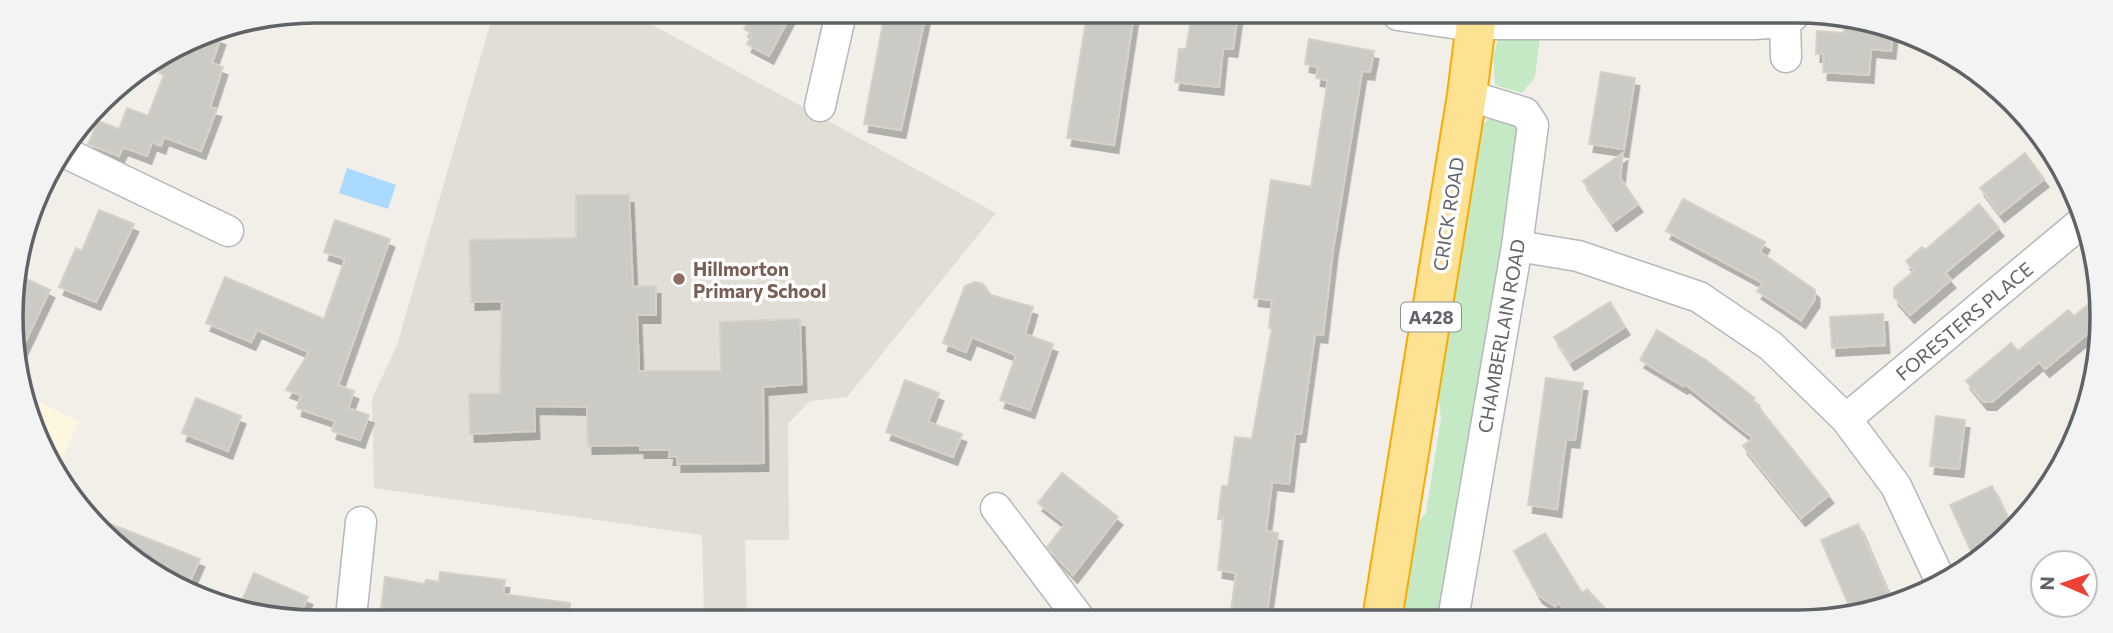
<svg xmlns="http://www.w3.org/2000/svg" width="2113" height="633" font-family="Commissioner,sans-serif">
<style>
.commercial{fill:#fef7e0}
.education{fill:#e1ded6}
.green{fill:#c5e8c5}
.water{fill:#aadaff}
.building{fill:#cccac5;stroke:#d6d1c6;stroke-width:2;filter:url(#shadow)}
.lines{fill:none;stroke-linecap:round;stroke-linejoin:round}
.street-casing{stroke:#b5b8bc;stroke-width:33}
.highway-casing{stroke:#f9ab00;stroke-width:42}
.street{stroke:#fff;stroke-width:30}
.highway{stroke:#fde293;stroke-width:38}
.education-dot{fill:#8d6e63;stroke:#fff;stroke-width:2.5}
.labels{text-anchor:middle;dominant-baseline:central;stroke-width:7;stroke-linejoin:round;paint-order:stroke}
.shield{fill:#fff;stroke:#8f9295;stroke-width:2}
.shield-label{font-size:18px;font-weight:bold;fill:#5f6368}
.street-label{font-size:19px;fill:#5f6368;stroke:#fff}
.education-label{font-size:19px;font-weight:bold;fill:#785e54;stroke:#fff;text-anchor:start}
.rim{fill:none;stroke:#5f6368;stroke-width:3.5}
</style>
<defs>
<filter id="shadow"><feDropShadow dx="4.5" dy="8" stdDeviation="0" flood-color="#0004"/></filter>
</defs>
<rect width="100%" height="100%" fill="#f1efe8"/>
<path class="commercial" d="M21,393L79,422L56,472L21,395Z"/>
<path class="education" d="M494,11L629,12L996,213L847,397L810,401L788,424L789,540H745L747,618L704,617L702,535L374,488L372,399L397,345Z"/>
<path class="green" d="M1540,37L1535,77L1522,93L1495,85L1493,56L1498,39Z
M1493,116L1516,124L1518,148L1438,619H1398L1414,528L1426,513L1441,418L1437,387L1479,128Z"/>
<path class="water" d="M347,168L396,185L388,209L339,193Z"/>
<path class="building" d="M754,12H792L769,56L747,44L752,34L744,29Z
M885,13H926L901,130L864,124Z
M1091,13L1134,14L1114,145L1067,138L1086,21L1090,22Z
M1192,14H1238L1233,49L1223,48L1219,87L1175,82L1179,49H1186Z
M1845,16H1857L1893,32L1891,51L1871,49L1869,75L1823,72L1824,54H1816L1817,31L1844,33Z
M207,32L221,37L212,63L223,67L210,107L217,109L201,151L164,137L161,146L152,142L147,156L123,147L119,156L88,144L98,121L119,129L127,108L148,116L164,75L159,73L165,55Z
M1309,39L1374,51L1370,72L1362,71L1333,250L1323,335L1315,334L1301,434H1295L1289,484L1272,482L1266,531L1278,533L1266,619H1230L1236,573L1218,570L1224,519H1218L1222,486H1228L1235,437L1252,439L1272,328H1269L1272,300L1254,298L1271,180L1311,187L1328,80L1316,78L1318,67L1305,64Z
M1601,72L1635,78L1624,149L1589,144Z
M1623,153L1620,178L1638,204L1612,223L1583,181Z
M2025,153L2044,179L2000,214L1980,188Z
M576,195H629L633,287L656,286V315H637L639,371H721L720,322L800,319L802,384L763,387L764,463L677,464V456L669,457L670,450H640V445L588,446L587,407L534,406L535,431L470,434L469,394H500L502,301L471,302L470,240L576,238Z
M1683,199L1765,242L1760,252L1815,290V299L1801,320L1757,291L1763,283L1666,231Z
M1979,204L1999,228L1945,273L1951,280L1910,315L1894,297V288L1914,271L1906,261L1922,247L1925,250Z
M99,210L134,224L96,302L59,287L76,248L82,251Z
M335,220L390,239L338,385L354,391L348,408L369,415L360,440L332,431L335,421L297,408L301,395L286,390L309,352L257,330L251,342L206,323L225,277L324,319L345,259L324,252Z
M14,273L50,290L18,357L13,277Z
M975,282L983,284L991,295L1033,307L1025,334L1053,344L1030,410L1000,400L1016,355L972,337L966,352L943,343L965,286Z
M2097,297V326L2045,369L2039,362L1992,402H1983L1966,381L2011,343L2018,351L2068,310L2074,316Z
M1610,302L1625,327L1570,362L1554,337Z
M1883,314L1885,345L1832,348L1830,317Z
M1657,330L1706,360L1755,398L1753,400L1829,495L1801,518L1743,446L1753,438L1685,384L1683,386L1640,360Z
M1546,378L1583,383L1575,440L1566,439L1557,509L1528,505Z
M905,380L939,393L928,422L962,434L953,457L886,432Z
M196,398L241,416L228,451L182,433Z
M1936,416L1965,420L1959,469L1930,466Z
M1062,473L1118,517L1073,575L1047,547L1065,524L1038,503Z
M1992,486L2013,529L2006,538L1972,553L1950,505Z
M95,518L200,559L187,588L147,571Z
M1858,524L1893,605L1853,615L1821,540Z
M1545,533L1582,593L1587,589L1615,619H1553L1564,609L1559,603L1555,606L1538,595L1514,551Z
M440,572L505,580L503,594L570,603L569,617H380L385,577L425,584L426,580L439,582Z
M254,573L308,597L299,617H266L240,605Z"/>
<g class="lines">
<defs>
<path id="street" d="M1398,15L1459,24H1754L1785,22L1793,16
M1785,22L1786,57
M820,106L841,13
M64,152L228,231
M1517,246L1578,256L1699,297L1771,346L1846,419L1896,486L1941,582
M1846,419L2082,222
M996,508L1079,618
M351,617L361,522
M1453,619L1517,246L1533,125L1525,113L1467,95"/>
<path id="highway" d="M1382,619L1467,95L1477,15"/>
</defs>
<use href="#street" class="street-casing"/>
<use href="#highway" class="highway-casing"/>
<use href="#street" class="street"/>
<use href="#highway" class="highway"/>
</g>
<circle class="education-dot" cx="679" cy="279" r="7"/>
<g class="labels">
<rect class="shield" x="1401" y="302.5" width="60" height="29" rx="5"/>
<g class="shield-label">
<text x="1431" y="317">A428</text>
</g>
<g class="street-label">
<text transform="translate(1448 214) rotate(-81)">CRICK ROAD</text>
<text transform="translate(1964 321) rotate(-40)">FORESTERS PLACE</text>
<text transform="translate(1501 336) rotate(-80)">CHAMBERLAIN ROAD</text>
</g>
<g class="education-label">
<text x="693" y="268">Hillmorton<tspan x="693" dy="22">Primary School</tspan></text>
</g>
</g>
<path d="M0 0H2113V633H0ZM316 23H1797A293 293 0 0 1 2090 316V317A293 293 0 0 1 1797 610H316A293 293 0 0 1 23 317V316A293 293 0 0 1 316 23Z" fill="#f2f3f3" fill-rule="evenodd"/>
<path class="rim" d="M316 23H1797A293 293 0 0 1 2090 316V317A293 293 0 0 1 1797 610H316A293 293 0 0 1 23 317V316A293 293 0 0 1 316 23Z"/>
<g transform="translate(2064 584) rotate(272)"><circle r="33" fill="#ffffff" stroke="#bfc1c3" stroke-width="2"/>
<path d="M0-5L12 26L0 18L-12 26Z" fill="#ea4335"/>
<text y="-10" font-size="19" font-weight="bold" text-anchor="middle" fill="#5f6368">N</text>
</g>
</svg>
